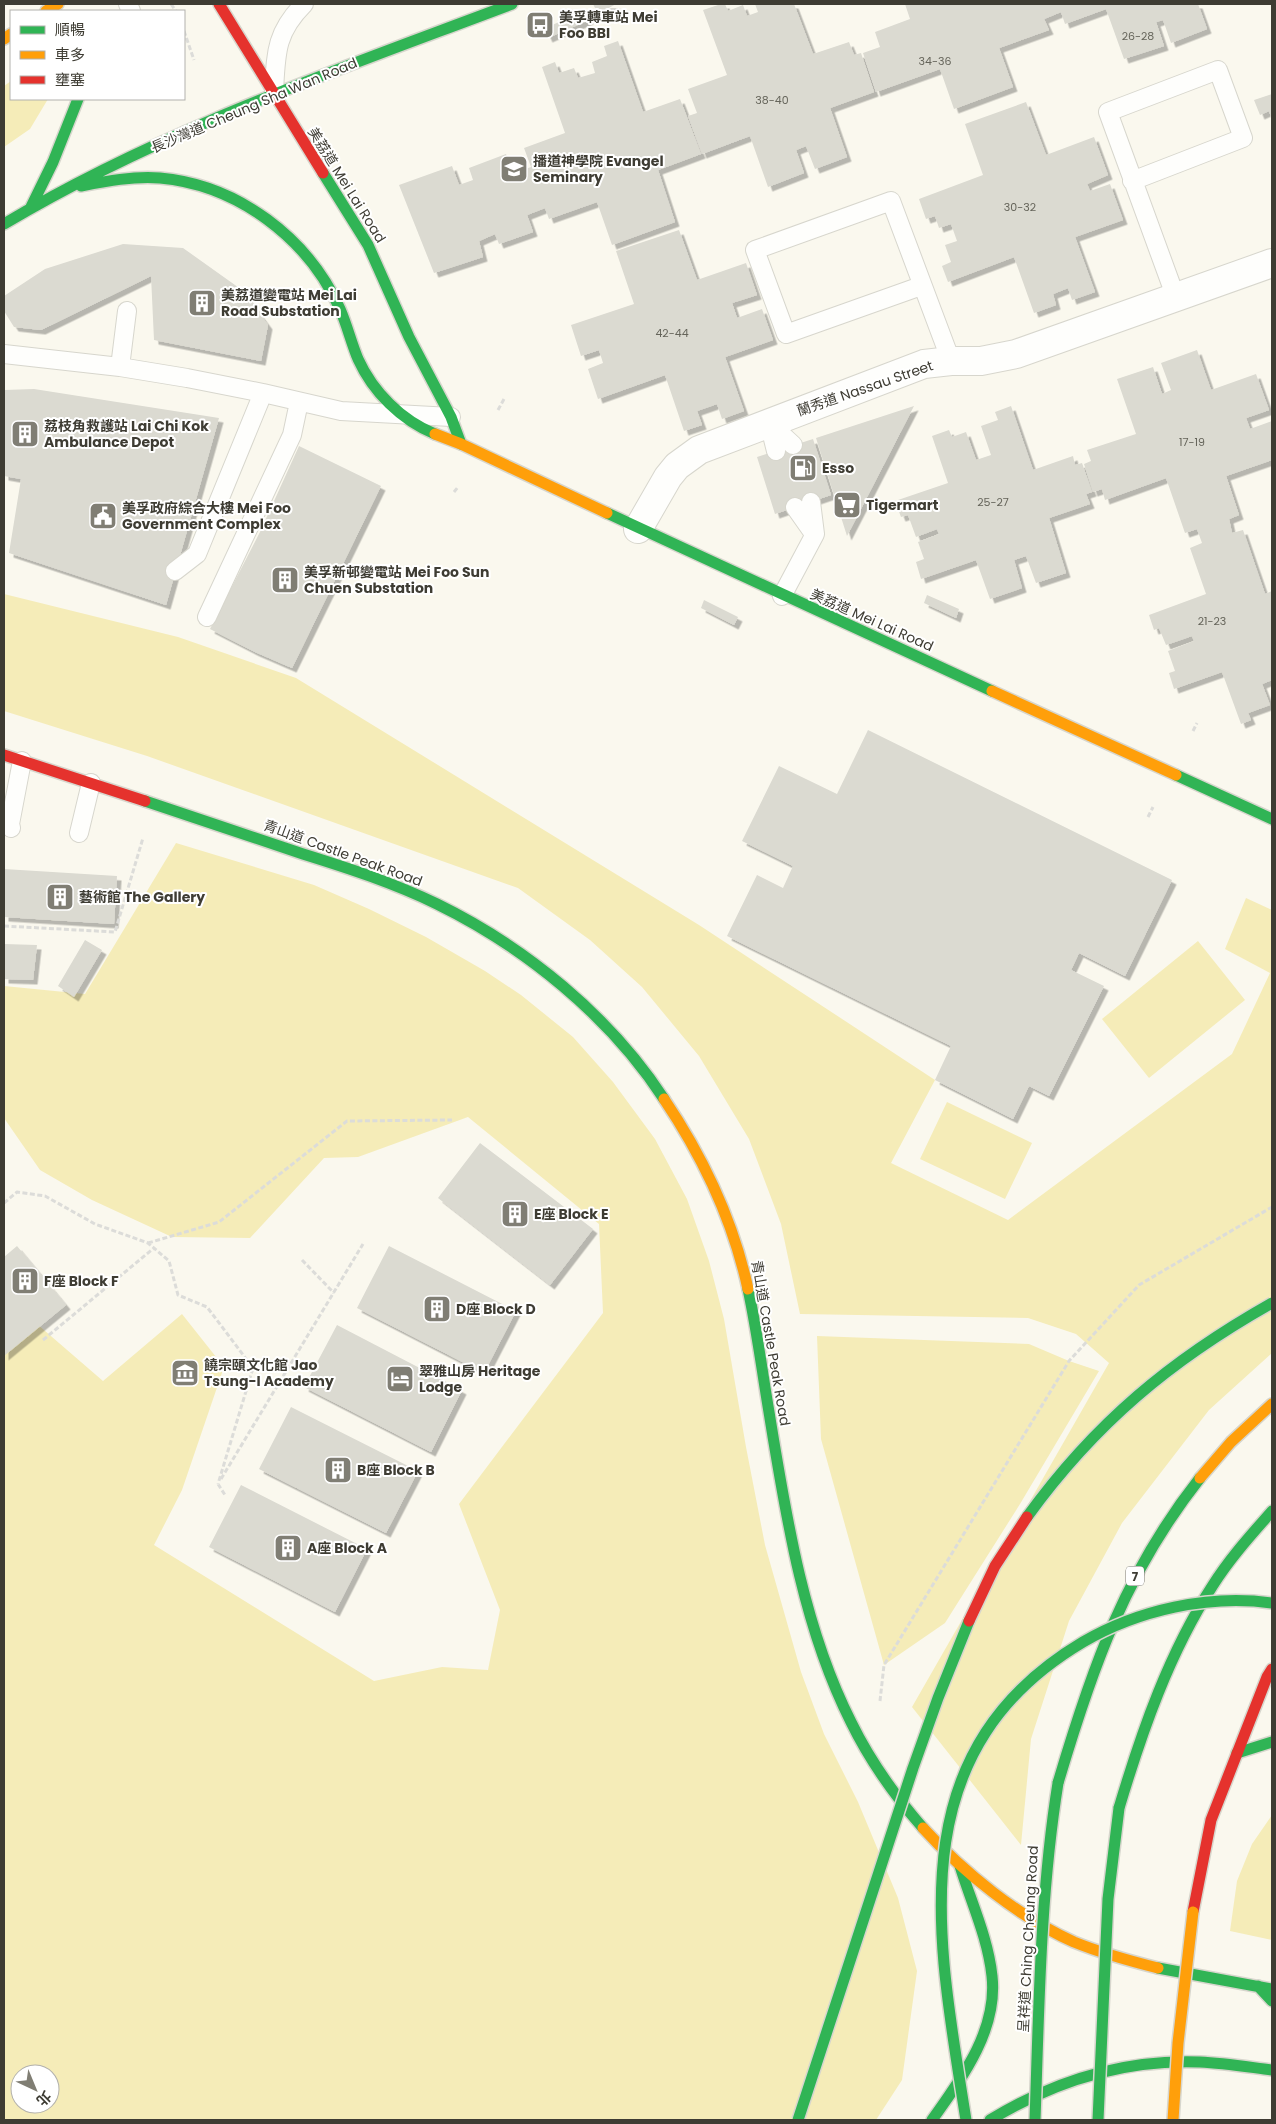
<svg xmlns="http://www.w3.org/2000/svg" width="1276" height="2124" font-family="Poppins,'Noto Sans TC',sans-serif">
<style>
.green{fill:#f5ecb8;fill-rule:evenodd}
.building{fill:#dbdad1;filter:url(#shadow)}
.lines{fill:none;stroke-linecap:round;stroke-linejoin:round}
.lane-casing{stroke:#d7d6cd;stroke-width:20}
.street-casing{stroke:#d7d6cd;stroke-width:30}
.fast-casing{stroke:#d7d6cd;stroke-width:14}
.slow-casing{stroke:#d7d6cd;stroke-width:14}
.jam-casing{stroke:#d7d6cd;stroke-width:14}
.path{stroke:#dcdcd9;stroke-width:3;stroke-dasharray:5 2.5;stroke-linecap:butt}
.lane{stroke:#fefefc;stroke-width:18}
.street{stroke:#fefefc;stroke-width:28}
.fast{stroke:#30b455;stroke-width:11}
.slow{stroke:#ff9f0a;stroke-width:11}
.jam{stroke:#e5322d;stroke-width:11}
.fast-bridge-casing{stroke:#d7d6cd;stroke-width:14;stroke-linecap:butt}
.slow-bridge-casing{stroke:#d7d6cd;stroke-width:14;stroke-linecap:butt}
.jam-bridge-casing{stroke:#d7d6cd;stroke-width:14;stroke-linecap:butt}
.fast-bridge{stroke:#30b455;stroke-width:11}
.slow-bridge{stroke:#ff9f0a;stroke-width:11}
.jam-bridge{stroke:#e5322d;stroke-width:11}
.labels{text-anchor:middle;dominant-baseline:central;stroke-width:4;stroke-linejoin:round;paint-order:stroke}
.number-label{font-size:11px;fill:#65645a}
.shield{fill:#fff;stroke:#787670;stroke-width:1}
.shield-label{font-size:12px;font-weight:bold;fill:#3e3c33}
.poi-label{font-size:14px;font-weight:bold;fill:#3e3c33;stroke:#fff;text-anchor:start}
.street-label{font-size:14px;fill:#3e3c33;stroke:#fff}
</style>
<defs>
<filter id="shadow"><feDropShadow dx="4.5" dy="4.5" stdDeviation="0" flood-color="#0004"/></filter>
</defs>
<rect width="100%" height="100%" fill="#faf8ee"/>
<path class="green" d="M11,81V99H48L30,129L4,147V86Z
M4,594L178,637L296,678L699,925L935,1080L891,1163L1008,1220L1232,1054L1270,973L1225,949L1246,898L1272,910V1353L1209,1410L1122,1523L1069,1621L1031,1739L1021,1845L912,1707L1109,1363L1076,1334L1028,1318L800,1314L781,1224L749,1139L699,1056L642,987L590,940L518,888L147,756L4,711Z
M176,843L314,885L369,909L426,937L485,971L521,995L573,1037L613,1082L655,1139L687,1199L709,1261L724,1319L746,1447L765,1545L801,1672L824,1734L858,1802L898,1898L917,1971L902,2080L876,2120H4V1350L37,1324L103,1381L182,1314L224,1367L182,1490L154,1545L374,1681L442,1667L488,1670L500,1610L459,1504L603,1313L599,1224L468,1117L358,1157L324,1158L250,1238L172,1237L92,1200L40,1170L4,1118V986L85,994ZM20,2074H50V2104H20Z
M1198,941L1245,1000L1149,1078L1102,1019Z
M947,1102L1032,1143L1005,1199L920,1159Z
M817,1336L1029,1344L1069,1361L1099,1371L1020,1504L945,1623L884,1665L821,1439Z
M1272,1815V1940L1230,1931L1237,1881L1252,1844Z"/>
<path class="building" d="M593,4H616L598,14Z
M721,4H725L728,11L743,5L747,16L758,12L755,4H794L813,54L849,42L854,55L861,53L874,92L830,108L847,157L815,169L806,146L796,150L804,173L768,187L750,136L702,154L688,116L697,113L688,89L727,75L703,10Z
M905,4H1198L1207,29L1171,43L1163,20L1156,22L1164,46L1124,59L1106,9L1065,24L1061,12L1044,19L1049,30L999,48L1013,87L954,109L940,69L876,92L863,53L880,47L875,32L910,19Z
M584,10L589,20L548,38L544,29Z
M618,41L643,112L680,99L701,154L658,170L675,222L612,245L597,202L549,219L545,208L527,215L533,232L499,244L495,234L479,241L483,257L434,273L399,185L452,166L459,185L473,180L469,168L506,154L513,173L531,167L524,148L565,133L542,67L555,62L559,73L574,68L578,78L595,73L592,62L607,56L604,46Z
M1272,94V120L1269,111L1260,115L1254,100Z
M1026,102L1046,155L1094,137L1108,175L1087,184L1090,191L1110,184L1123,220L1075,237L1095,292L1072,300L1068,288L1053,294L1056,305L1034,313L1014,257L948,282L942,266L951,262L945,245L957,241L951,224L939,228L935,216L926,219L919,199L983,175L965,124Z
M679,230L697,280L746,263L757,295L732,303L737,318L762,309L773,340L725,357L744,411L722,419L717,404L697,411L702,425L684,431L665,375L598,399L588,369L603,363L599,350L581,356L571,325L634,304L616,251Z
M123,244L183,248L242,290L268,325L261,361L154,340L151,276L41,330L14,327L4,311V296L45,269Z
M1197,350L1211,390L1256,374L1269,410L1246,418L1250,429L1272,421V460L1226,476L1239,515L1229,519L1232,533L1243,530L1265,594L1272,591V680L1262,684L1270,705L1248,713L1251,720L1241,724L1222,672L1174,689L1169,673L1175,671L1168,651L1194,641L1192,636L1166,645L1159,628L1154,630L1149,615L1206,594L1190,548L1202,543L1197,529L1185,533L1166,478L1105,500L1102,489L1093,492L1084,464L1091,461L1087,450L1136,434L1117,379L1153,367L1162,394L1171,390L1161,363Z
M34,389L219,418L166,605L9,553L21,479L4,476V390Z
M914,406L847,536L816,438Z
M1011,406L1033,470L1073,456L1075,465L1082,463L1092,492L1086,494L1090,504L1049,518L1066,573L1036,583L1026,556L1014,560L1022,588L990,599L976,560L921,579L916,562L924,559L918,542L939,534L937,529L916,537L908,515L901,517L895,501L948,483L932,436L949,430L952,437L966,432L976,460L991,455L981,426L998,420L995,412Z
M813,439L831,495L775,514L757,457Z
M299,446L381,486L292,668L255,652L210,629L260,532Z
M927,595L959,609L956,618L924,603Z
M704,600L738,617L734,625L701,608Z
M868,730L1172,880L1125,976L1079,953L1071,970L1104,986L1049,1096L1029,1086L1013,1119L935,1080L951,1046L727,936L757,875L783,888L793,866L742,841L779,766L837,794Z
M4,869L117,876L114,924L4,917Z
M85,940L102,950L74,997L58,986Z
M4,944L37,945L33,980L4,979Z
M480,1143L593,1229L550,1285L438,1198Z
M17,1246L66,1305L4,1356V1257Z
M389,1246L516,1311L484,1373L357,1308Z
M337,1325L462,1390L431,1452L304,1387Z
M291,1407L418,1471L386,1533L259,1469Z
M241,1485L367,1549L335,1612L209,1547Z"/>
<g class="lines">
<defs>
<path id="lane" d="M128,4L131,11
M274,92C276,54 275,33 304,4
M1132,181L1243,138L1218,70L1108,112L1176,298
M921,286L786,334L755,250L891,201L951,361
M4,354L120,367L187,378L263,393L341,411L451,417
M120,367L127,311
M769,423L793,445
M769,423L776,451
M795,507L814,534
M175,571L197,554L263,393
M782,596L815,534L811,502
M207,617L292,435L299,402
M11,828L10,824L22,761
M79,833L91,783"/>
<path id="street" d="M638,529L668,477L677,466L699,450L924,364L951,361H981L1016,354L1272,263"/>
<path id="fast" d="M323,173L368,245L409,337L451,417L461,444
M81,186C107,181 133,176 160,178C238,185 308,238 340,309C347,325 351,342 358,359C373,392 401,420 435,434
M31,207L53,162L78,99
M4,224C163,129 340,69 512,4
M607,513L992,691
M1176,775L1272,819
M145,801C198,819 250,836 303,854C348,868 394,883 437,904C525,947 610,1016 664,1099
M748,1289C757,1330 762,1371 769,1412C786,1516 803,1627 851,1722C870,1761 895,1796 923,1828
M1237,1753L1272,1742
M1058,1783C1092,1668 1125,1573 1200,1478
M1119,1808C1142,1731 1169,1653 1213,1585C1230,1558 1251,1535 1272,1511
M1158,1968L1272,1989
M1258,1986L1272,2001
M932,2120C962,2078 998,2030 992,1976C988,1938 971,1902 960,1866
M990,2120C1054,2081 1124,2059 1200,2062C1224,2063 1248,2067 1272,2070"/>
<path id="slow" d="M46,11L58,4
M4,39L11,34
M435,434L461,444L607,513
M992,691L1176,775
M664,1099C703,1157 733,1220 748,1289
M1200,1478L1231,1442L1272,1404
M923,1828C963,1872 1020,1918 1074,1942C1101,1953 1130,1961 1158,1968"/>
<path id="jam" d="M219,4L323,173
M4,755L145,801
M1193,1912L1211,1820L1267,1677L1272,1669"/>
</defs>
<use href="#lane" class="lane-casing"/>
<use href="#street" class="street-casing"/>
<use href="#fast" class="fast-casing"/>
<use href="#slow" class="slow-casing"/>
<use href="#jam" class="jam-casing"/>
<path class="path" d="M171,4L176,11
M184,31L194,60
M498,410L504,399
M454,492L458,487
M1193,731L1197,723
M1148,817L1153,807
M4,926L115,932L143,838
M4,1203L17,1192L45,1196L95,1224L148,1243L169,1261L178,1295L207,1307L253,1368L218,1484
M148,1243L219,1222L347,1121L452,1120
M302,1260L334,1293
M43,1340L154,1248
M221,1479L363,1244
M218,1484L225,1495
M880,1701L884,1665L1069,1361L1139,1285L1272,1207"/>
<use href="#lane" class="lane"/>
<use href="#street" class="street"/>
<use href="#fast" class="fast"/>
<use href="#slow" class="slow"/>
<use href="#jam" class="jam"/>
<defs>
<path id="fast-bridge" d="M1027,1517C1095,1423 1171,1360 1272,1303
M798,2120L913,1768L938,1698L969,1621
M966,2120C938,1941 896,1753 1083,1642C1138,1610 1209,1594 1272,1603
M1035,2120C1039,2007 1040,1895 1058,1783
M1098,2120L1108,1899L1119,1808"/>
<path id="slow-bridge" d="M1173,2120L1178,2043L1193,1912"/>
<path id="jam-bridge" d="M969,1621L995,1566L1027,1517"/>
</defs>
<use href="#fast-bridge" class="fast-bridge-casing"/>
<use href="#slow-bridge" class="slow-bridge-casing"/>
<use href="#jam-bridge" class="jam-bridge-casing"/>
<use href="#fast-bridge" class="fast-bridge"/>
<use href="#slow-bridge" class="slow-bridge"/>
<use href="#jam-bridge" class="jam-bridge"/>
</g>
<defs>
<symbol id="bus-square" viewBox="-11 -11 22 22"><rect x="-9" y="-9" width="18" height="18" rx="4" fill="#807e74" stroke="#fff"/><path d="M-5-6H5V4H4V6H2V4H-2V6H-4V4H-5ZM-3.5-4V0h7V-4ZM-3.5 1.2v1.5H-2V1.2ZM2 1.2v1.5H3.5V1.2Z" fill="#fff"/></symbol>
<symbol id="university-square" viewBox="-11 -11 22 22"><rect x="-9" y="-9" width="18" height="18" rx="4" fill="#807e74" stroke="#fff"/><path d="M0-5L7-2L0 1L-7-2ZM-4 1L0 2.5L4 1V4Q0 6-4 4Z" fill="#fff"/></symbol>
<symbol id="building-square" viewBox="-11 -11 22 22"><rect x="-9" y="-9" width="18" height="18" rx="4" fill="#807e74" stroke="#fff"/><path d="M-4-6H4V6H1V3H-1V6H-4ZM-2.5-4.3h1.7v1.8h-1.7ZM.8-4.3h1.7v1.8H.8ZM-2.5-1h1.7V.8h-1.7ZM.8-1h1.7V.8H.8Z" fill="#fff"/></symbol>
<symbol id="fuel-square" viewBox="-11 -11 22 22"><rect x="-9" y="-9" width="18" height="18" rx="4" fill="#807e74" stroke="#fff"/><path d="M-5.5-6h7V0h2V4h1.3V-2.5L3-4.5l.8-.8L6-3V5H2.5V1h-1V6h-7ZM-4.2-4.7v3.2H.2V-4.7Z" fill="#fff"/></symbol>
<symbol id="supermarket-square" viewBox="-11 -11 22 22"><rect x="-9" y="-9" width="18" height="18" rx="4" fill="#807e74" stroke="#fff"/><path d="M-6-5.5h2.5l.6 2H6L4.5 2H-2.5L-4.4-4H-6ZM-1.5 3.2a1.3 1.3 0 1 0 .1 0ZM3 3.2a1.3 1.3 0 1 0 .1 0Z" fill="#fff"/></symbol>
<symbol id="civic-square" viewBox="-11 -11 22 22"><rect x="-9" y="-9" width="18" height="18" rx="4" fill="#807e74" stroke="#fff"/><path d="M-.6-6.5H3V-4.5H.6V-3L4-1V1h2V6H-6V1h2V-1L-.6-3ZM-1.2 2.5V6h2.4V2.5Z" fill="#fff"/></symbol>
<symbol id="museum-square" viewBox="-11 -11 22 22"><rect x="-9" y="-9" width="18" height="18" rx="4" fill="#807e74" stroke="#fff"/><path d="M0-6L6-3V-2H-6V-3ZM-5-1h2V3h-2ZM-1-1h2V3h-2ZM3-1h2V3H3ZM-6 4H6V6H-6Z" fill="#fff"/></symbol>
<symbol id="hotel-square" viewBox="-11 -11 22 22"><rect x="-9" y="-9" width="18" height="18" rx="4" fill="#807e74" stroke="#fff"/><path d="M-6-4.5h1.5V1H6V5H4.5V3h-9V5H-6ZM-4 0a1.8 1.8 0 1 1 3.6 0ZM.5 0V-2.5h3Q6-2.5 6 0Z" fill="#fff"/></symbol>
</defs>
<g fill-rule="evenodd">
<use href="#bus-square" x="524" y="9" width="32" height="32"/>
<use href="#university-square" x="498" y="153" width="32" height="32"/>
<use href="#building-square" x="186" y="287" width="32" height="32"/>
<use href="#building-square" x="9" y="418" width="32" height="32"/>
<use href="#fuel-square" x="787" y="452" width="32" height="32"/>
<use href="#supermarket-square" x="831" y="489" width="32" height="32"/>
<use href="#civic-square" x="87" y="500" width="32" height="32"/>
<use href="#building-square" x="269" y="564" width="32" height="32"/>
<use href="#building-square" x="44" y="881" width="32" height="32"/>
<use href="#building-square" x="499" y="1198" width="32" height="32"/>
<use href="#building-square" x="9" y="1265" width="32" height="32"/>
<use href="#building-square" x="421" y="1293" width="32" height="32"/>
<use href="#museum-square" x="169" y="1357" width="32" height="32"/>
<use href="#hotel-square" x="384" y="1363" width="32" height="32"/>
<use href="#building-square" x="322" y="1454" width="32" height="32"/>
<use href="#building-square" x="272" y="1532" width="32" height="32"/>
</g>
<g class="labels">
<g class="number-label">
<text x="1138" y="36">26-28</text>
<text x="935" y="61">34-36</text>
<text x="772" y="100">38-40</text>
<text x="1020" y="207">30-32</text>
<text x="672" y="333">42-44</text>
<text x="1192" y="442">17-19</text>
<text x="993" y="502">25-27</text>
<text x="1212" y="621">21-23</text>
</g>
<rect class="shield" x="1126" y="1566.5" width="18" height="19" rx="4"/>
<g class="shield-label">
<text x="1135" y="1576">7</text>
</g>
<g class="poi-label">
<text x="559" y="17">美孚轉車站 Mei<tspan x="559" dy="16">Foo BBI</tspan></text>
<text x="533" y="161">播道神學院 Evangel<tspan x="533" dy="16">Seminary</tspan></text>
<text x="221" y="295">美荔道變電站 Mei Lai<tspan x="221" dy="16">Road Substation</tspan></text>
<text x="44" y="426">荔枝角救護站 Lai Chi Kok<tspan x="44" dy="16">Ambulance Depot</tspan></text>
<text x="822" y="468">Esso</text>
<text x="866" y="505">Tigermart</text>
<text x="122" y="508">美孚政府綜合大樓 Mei Foo<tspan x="122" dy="16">Government Complex</tspan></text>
<text x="304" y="572">美孚新邨變電站 Mei Foo Sun<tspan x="304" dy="16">Chuen Substation</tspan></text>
<text x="79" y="897">藝術館 The Gallery</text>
<text x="534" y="1214">E座 Block E</text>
<text x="44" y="1281">F座 Block F</text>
<text x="456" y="1309">D座 Block D</text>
<text x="204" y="1365">饒宗頤文化館 Jao<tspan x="204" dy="16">Tsung-I Academy</tspan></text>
<text x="419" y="1371">翠雅山房 Heritage<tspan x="419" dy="16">Lodge</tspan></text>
<text x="357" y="1470">B座 Block B</text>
<text x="307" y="1548">A座 Block A</text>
</g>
<g class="street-label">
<text transform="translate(254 105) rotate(-23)">長沙灣道 Cheung Sha Wan Road</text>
<text transform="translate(347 185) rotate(58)">美荔道 Mei Lai Road</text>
<text transform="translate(865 388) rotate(-19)">蘭秀道 Nassau Street</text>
<text transform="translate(872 620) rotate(24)">美荔道 Mei Lai Road</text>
<text transform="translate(343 853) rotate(20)">青山道 Castle Peak Road</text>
<text transform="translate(771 1343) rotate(80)">青山道 Castle Peak Road</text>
<text transform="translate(1028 1939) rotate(-87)">呈祥道 Ching Cheung Road</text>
</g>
</g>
<rect width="1276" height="2124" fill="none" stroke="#3e3c33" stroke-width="10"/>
<rect x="10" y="10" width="175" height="90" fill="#ffffff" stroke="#b2b1ad"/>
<rect x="20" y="26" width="25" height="8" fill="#30b455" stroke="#b2b1ad"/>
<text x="55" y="35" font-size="15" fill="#3e3c33">順暢</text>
<rect x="20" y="51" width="25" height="8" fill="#ff9f0a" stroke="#b2b1ad"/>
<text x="55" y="60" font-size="15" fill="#3e3c33">車多</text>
<rect x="20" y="76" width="25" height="8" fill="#e5322d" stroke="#b2b1ad"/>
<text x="55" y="85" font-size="15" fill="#3e3c33">壅塞</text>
<g transform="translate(35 2089) rotate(136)"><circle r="24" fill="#ffffff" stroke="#b2b1ad"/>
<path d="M0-4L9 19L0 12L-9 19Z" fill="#807e74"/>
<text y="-8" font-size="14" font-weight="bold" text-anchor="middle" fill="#3e3c33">北</text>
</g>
</svg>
